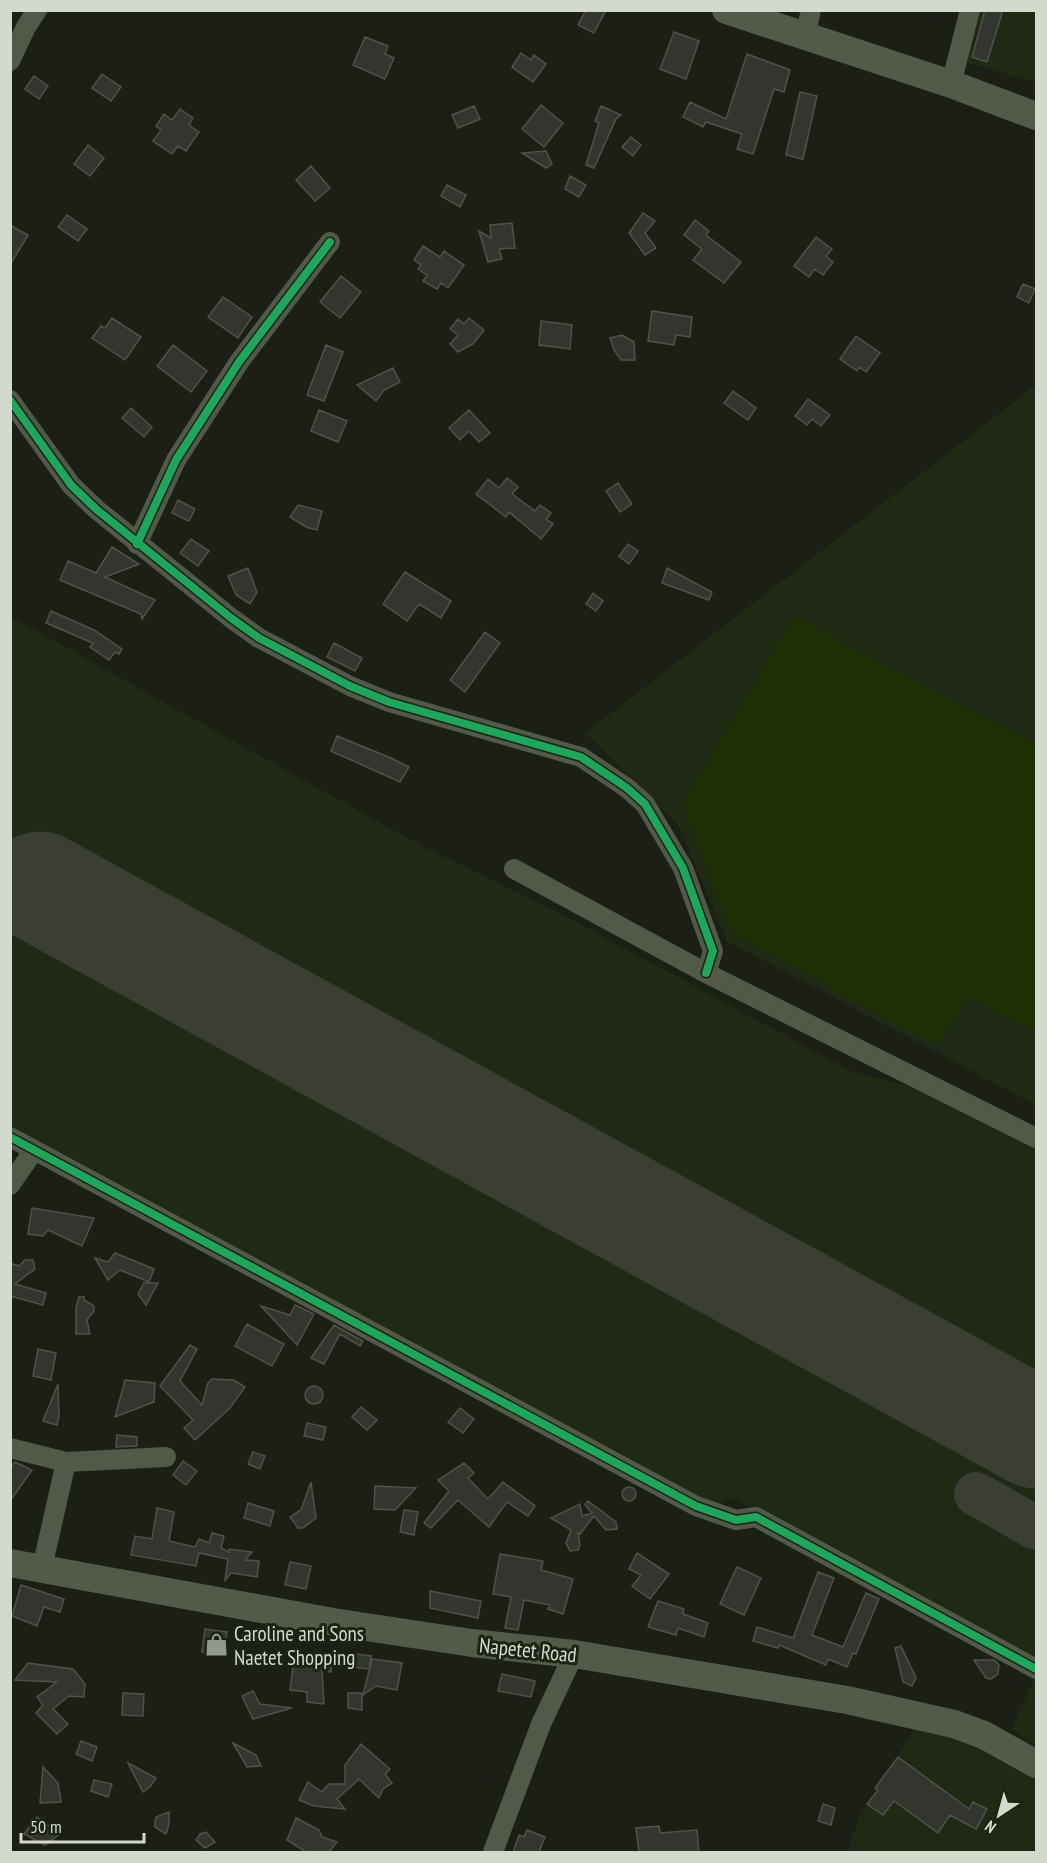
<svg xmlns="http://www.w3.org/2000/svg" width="1047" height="1863" font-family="'PT Sans Narrow',sans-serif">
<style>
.built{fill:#1f2913}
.green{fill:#1e3003}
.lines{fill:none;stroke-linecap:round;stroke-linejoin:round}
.taxiway{stroke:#3a3e34;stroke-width:44}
.runway{stroke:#3a3e34;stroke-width:111}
.building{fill:#33362e;stroke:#4f524a;stroke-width:1.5}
.street{stroke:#515949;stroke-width:20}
.secondary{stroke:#525b49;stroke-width:28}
.cycleway-casing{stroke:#1b2312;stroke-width:11}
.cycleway{stroke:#20a55d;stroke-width:8}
.labels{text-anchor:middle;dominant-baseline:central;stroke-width:6;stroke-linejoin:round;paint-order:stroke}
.poi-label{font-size:21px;fill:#d3d9cd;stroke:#1b2312;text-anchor:start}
.street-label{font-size:21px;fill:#d3d9cd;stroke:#1b2312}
</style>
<rect width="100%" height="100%" fill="#1b1f16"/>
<path class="built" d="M974,11H1036V82L964,62Z
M1036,385V1105L727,941L678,825L585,733Z
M10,616L420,845L556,911L851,1071L942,1095L1036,1147V1661L733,1498L714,1507L11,1128Z
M1036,1675V1746L1011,1729Z
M920,1720L1036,1770V1852H847L859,1818Z"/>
<path class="green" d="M795,617L1036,745V1032L970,997L935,1045L732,932L683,804Z"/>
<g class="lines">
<path class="taxiway" d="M976,1494L1036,1528"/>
<path class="runway" d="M40,887L1036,1433"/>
</g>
<path class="building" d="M586,10H606L594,33L578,25Z
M985,10H1003L987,62L972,57Z
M674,32L699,41L686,79L660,69Z
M365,37L388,46L385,54L394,58L385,79L353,65Z
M521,53L531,60L534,55L546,64L533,82L512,67Z
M747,54L790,70L784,92L774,89L753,154L737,149L742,134L706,122L703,127L683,117L690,102L726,119Z
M102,74L121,87L111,101L92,88Z
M34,76L48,86L39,99L25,89Z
M800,92L817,96L803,159L786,155Z
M541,105L563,123L544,147L522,129Z
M474,106L480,119L458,128L452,115Z
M601,106L621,115L616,119L594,168L586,165L599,123L595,121Z
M180,109L193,118L189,125L199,132L186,151L178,146L172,154L153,141L161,130L156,126L164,114L172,120Z
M631,137L641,145L633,156L622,147Z
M88,145L104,158L90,176L74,164Z
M546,151L552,164L546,168L522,153Z
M311,166L330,188L315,201L296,180Z
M570,176L586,185L579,197L565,189Z
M447,185L466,195L460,207L441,196Z
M643,213L655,221L645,233L656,248L645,255L629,233Z
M67,215L87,229L78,241L58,227Z
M695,220L709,231L706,235L741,262L724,283L693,260L702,249L684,235Z
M512,223L515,248L499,249L502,259L488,262L479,231L491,238L490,225Z
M10,225L28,235L10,265Z
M816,237L832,249L826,256L833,262L823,275L815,269L809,277L794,266Z
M423,246L440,257L444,251L464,265L448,288L441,283L437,289L423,281L427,275L418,269L421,265L414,260Z
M341,276L361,292L340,318L320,302Z
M1023,284L1035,289L1029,303L1017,297Z
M223,297L252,317L238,338L208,317Z
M652,311L692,317L690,337L676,335L674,345L648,341Z
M112,318L141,337L125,360L92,338L101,326L105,328Z
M469,318L484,330L473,344L458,352L450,344L458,335L450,329L458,319L464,324Z
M541,321L572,325L570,349L539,345Z
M622,335L634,342L635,360H621L614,350L610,338Z
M856,336L880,353L866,372L859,367L857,371L840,359Z
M173,345L207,371L191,392L157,366Z
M326,345L343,352L324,401L307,395Z
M393,368L400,382L384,390L376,401L357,385Z
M733,391L756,408L748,420L724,403Z
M808,399L830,415L821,426L812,419L807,425L795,416Z
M131,408L152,427L144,437L122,418Z
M319,410L347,421L338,442L311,431Z
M469,410L490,433L479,442L469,431L460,440L449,428Z
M507,478L518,487L512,494L535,511L540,505L551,513L546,519L553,524L541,539L509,512L506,517L476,494L488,479L499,488Z
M618,483L632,504L620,512L606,491Z
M178,500L195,509L189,521L172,513Z
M298,505L322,511L317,530L306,527L290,517Z
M191,539L209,551L198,566L180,553Z
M628,544L638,551L629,564L619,556Z
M112,547L139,564L105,577L155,600L142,619L141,614L60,580L68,561L96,573Z
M248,568L257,592L250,604L236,595L228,576Z
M667,568L712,592L709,600L662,583Z
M405,572L451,601L441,618L419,604L407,621L383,604Z
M593,593L603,601L596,611L586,604Z
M51,611L94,630L122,649L119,654L115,652L109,660L90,647L93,643L46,623Z
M485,632L500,643L465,692L450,680Z
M334,643L362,658L355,671L327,657Z
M337,736L391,758L409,767L400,782L331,751Z
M32,1208L94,1218L82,1246L48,1230L43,1236L28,1234Z
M115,1253L154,1269L149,1282L120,1270L108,1280L95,1258L108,1262Z
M25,1260H33L35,1269L15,1284L46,1293L43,1305L10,1296V1263L19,1266Z
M144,1283H158L146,1305L138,1294Z
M79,1297H84V1300L94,1306V1311L87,1320L90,1334H76V1308Z
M295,1305L314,1314L297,1345L261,1306L290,1315Z
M247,1324L284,1344L272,1366L235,1346Z
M334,1325L363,1341L360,1346L340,1334L324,1364L311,1358Z
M190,1345L197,1349L180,1381L202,1405L208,1383L212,1379L234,1380L245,1387L230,1408L195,1440L184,1428L193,1420L160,1386Z
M38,1349L56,1353L51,1380L33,1376Z
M125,1380L155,1383L154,1402L115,1417Z
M58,1384L59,1417L57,1425L43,1421Z
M305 1395a9 9 0 1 1 18 0a9 9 0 1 1-18 0Z
M361,1407L377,1420L367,1430L352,1417Z
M460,1408L474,1419L463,1433L448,1422Z
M307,1423L326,1427L323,1440L304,1436Z
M117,1435L137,1437V1446L116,1447Z
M253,1452L265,1456L260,1469L248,1464Z
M183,1461L197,1471L186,1485L173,1475Z
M15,1462L32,1470L10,1501V1467Z
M464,1463L474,1473L468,1478L488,1499L503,1482L535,1506L528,1516L507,1502L489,1527L458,1500L431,1528L424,1523L449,1491L438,1480Z
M311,1482L316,1518L303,1528H298L290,1517L301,1510Z
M375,1486L416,1488L395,1510L374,1509Z
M622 1494a7 7 0 1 1 14 0a7 7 0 1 1-14 0Z
M588,1501L616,1522L617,1529L606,1530L594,1516L580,1534L578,1533L580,1545L578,1550L570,1551L566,1543L571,1530L551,1518L580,1504L582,1516L592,1513L585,1505Z
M248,1503L274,1511L270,1526L244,1518Z
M157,1508L174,1512L169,1541L195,1547L199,1539L209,1543L212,1533L224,1536L221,1548L229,1552V1549L252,1552L245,1560L259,1561L257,1577L231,1573L225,1580L228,1559L199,1553L196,1566L131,1555L135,1536L152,1539Z
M404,1510L418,1512L414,1535L400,1532Z
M637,1553L669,1574L650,1599L632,1586L641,1575L629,1569Z
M500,1554L543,1561L541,1570L573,1579L563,1614L548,1609L550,1605L524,1600L518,1630L505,1628L511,1597L493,1594Z
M290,1562L311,1566L306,1589L285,1585Z
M737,1567L761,1578L744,1615L720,1604Z
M818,1572L834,1578L812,1635L843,1647L866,1593L879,1599L856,1654L853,1653L847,1667L828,1659L826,1665L779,1645L778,1648L753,1641L757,1627L793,1638Z
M21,1585L64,1599L60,1612L44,1607L37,1626L12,1616Z
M430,1591L481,1601L478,1618L430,1608Z
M658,1601L684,1609L683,1614L708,1623L704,1637L678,1628L676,1635L648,1627Z
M205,1629L227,1632L224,1655L202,1652Z
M901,1646L916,1678L912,1686L903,1682L895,1648Z
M314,1653L333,1656L331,1672L322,1670L324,1704L307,1702V1692L290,1690L294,1657L313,1659Z
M355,1654L371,1656L369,1669L353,1667Z
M372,1659L402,1663L397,1690L376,1686L363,1695Z
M974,1660H994L999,1665L998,1674L991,1679L986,1678Z
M28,1663L73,1669L85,1684L84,1697L69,1696L53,1709L68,1724L57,1734L36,1713L43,1705L37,1697L57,1682L15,1680Z
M502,1674L535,1681L531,1697L498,1691Z
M253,1691L260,1704L292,1708L253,1719L242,1696Z
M123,1693L144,1694L143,1716L122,1715Z
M348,1693H362V1710L348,1708Z
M81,1741L97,1747L92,1761L76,1754Z
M233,1743L256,1755L261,1766L247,1767Z
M361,1744L390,1769L385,1774L392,1783L383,1789L379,1798L359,1779L337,1799L345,1809L314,1806L299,1800L308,1782L322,1792L329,1784H345V1765Z
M898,1757L969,1809L973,1802L987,1809L976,1829L950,1815L938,1833L894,1801L883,1815L867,1804L878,1790L875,1788Z
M128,1763L156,1778L150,1787L143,1792Z
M43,1767L58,1783L61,1802L40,1803Z
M94,1780L112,1784L108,1797L91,1791Z
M823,1804L835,1808L831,1825L818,1821Z
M169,1812V1824L166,1834L155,1827V1823L156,1817Z
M37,1817L60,1834L45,1845L24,1834Z
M296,1818L319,1830L322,1837L337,1842L329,1852H306L287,1840Z
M659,1826L660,1833L697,1830L699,1852H639L636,1828Z
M527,1830L545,1837L539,1852H513L519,1835L524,1837Z
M206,1832L215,1842L205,1848L196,1840L200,1834Z"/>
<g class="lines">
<path class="street" d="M805,36L811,10
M10,61L26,27L37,10
M951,84L970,10
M10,400L71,485L96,509L231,618L259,638L350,686L389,702L581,757L627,788L645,804L683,868L713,951L706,973
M137,544L176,460L239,362L330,242
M514,869L706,973L1036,1138
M10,1137L696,1506L736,1520L756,1517L1036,1669
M10,1185L34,1150
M10,1448L66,1462L166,1457
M42,1568L66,1462
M493,1852L541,1724L574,1654"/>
<path class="secondary" d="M726,10L951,84L1036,116
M10,1563L333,1622L472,1643L574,1654L847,1700L954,1724L984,1735L1036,1764"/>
<defs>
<path id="cycleway" d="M10,400L71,485L96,509L231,618L259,638L350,686L389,702L581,757L627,788L645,804L683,868L713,951L706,973
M137,544L176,460L239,362L330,242
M10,1137L696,1506L736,1520L756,1517L1036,1669"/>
</defs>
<use href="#cycleway" class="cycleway-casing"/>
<use href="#cycleway" class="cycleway"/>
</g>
<defs>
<symbol id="shop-bare" viewBox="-9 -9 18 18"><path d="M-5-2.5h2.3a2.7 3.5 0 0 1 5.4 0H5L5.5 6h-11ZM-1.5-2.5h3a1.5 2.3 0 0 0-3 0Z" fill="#93988d" stroke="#1b2312" stroke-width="2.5" paint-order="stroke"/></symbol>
</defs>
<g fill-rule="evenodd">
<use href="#shop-bare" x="200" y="1628" width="33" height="33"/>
</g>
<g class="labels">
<g class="poi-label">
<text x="234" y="1633">Caroline and Sons<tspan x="234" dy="24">Naetet Shopping</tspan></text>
</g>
<g class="street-label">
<text transform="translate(528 1650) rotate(6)">Napetet Road</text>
</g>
</g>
<rect width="1047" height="1863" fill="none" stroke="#d3d9cd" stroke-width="24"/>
<g transform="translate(999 1815) rotate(216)" stroke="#1b2312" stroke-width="4.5" paint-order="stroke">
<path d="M0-4.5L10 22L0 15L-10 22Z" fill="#d3d9cd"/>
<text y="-9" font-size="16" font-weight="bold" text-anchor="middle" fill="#d3d9cd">N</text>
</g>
<path d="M21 1833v9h123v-9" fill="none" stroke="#d3d9cd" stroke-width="3"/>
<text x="30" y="1833" font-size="18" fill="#d3d9cd" stroke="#1b2312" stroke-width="4.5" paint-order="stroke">50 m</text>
</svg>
